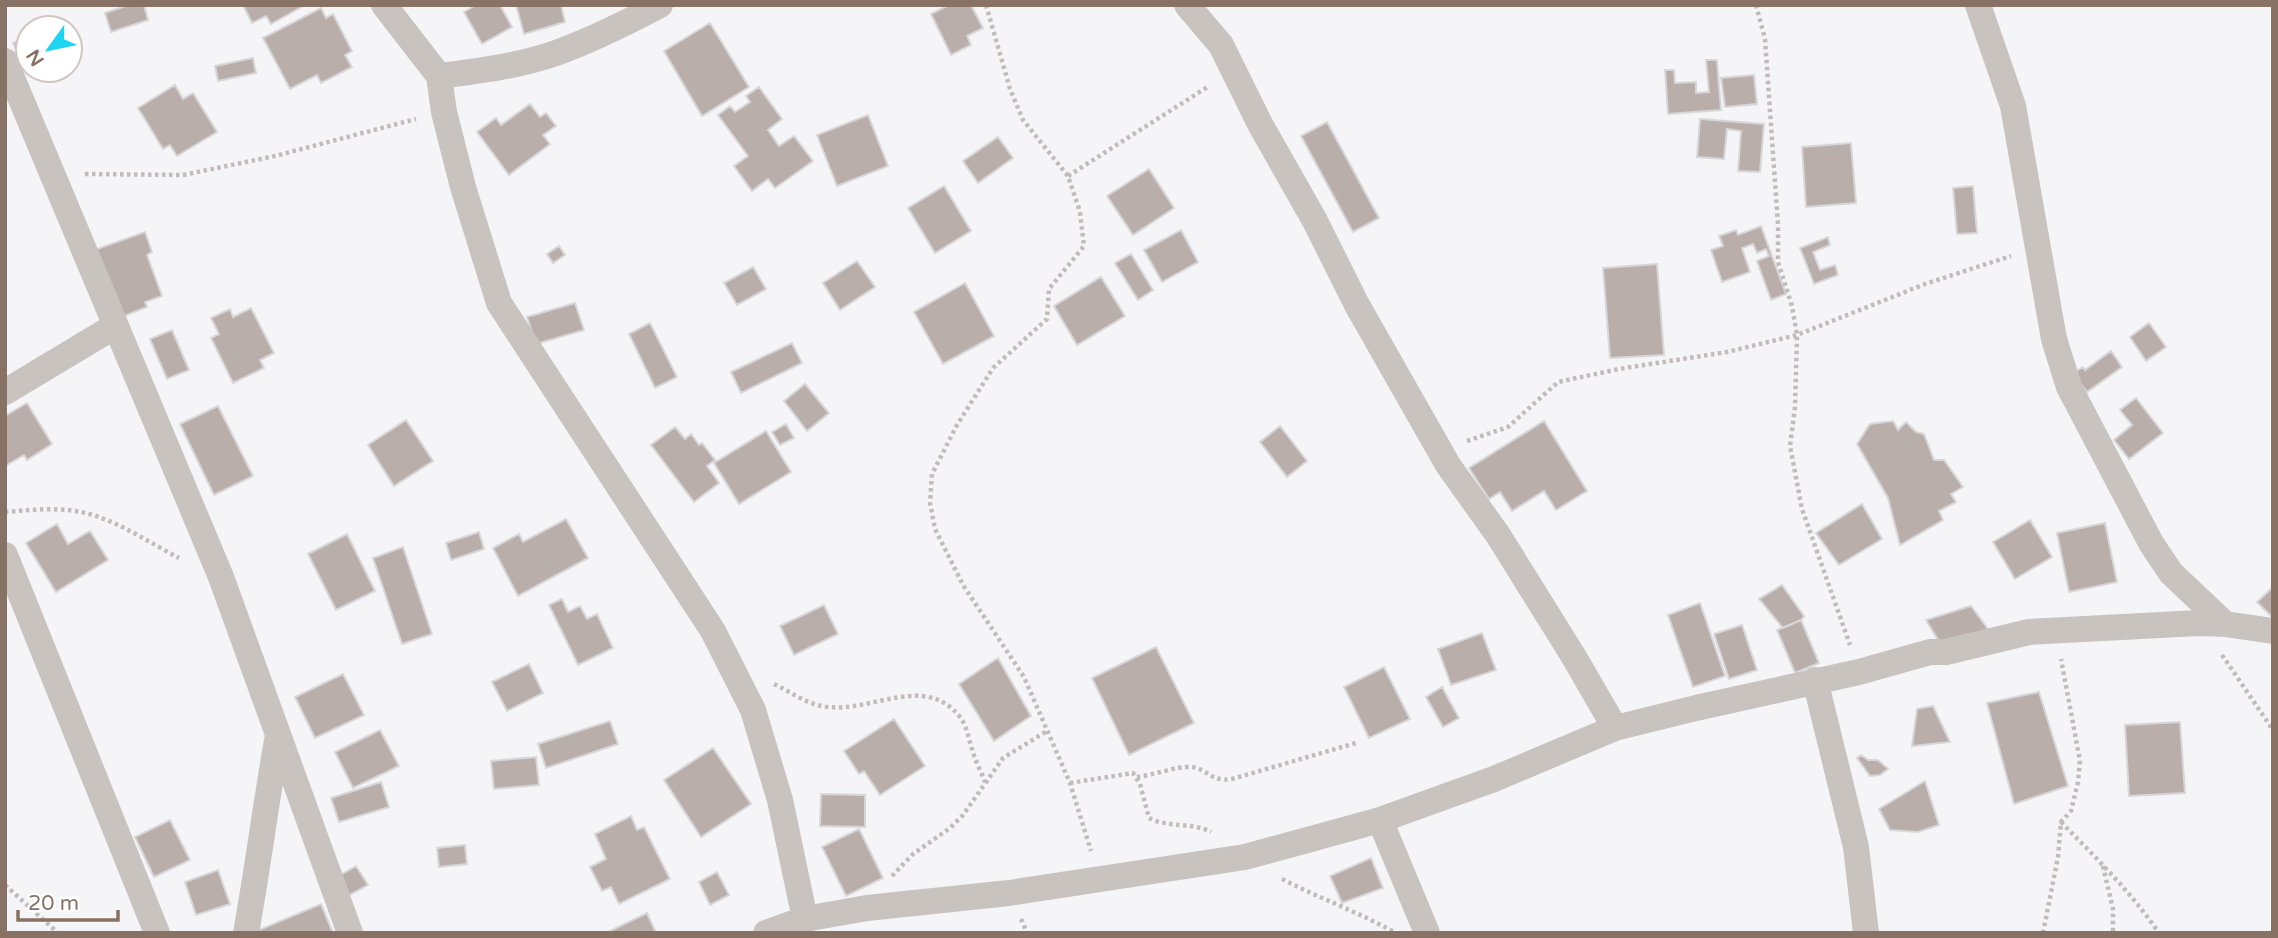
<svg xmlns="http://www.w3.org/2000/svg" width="2278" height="938" font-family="'Varela Round',sans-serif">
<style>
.building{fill:#b9aea9;stroke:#d7d7da;stroke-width:2}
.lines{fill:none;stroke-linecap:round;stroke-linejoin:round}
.path{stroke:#c1bcba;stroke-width:4.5;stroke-dasharray:3.5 3.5;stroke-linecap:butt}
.minor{stroke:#c9c3c0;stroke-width:26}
</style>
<rect width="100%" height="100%" fill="#f5f5f8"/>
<path class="building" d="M129,5H144L148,20L111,32L105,13Z
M243,5H305L271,24L266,16L252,23Z
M476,5H500L512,27L482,44L464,12Z
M516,5H561L565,22L524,34Z
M949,5H971L983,28L967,36L971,45L951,55L931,14Z
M321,8L326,18L333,14L352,51L345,55L352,67L321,83L317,75L290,89L263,38Z
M710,23L749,87L702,116L664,51Z
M28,36L29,70L26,71L13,43Z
M253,58L256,73L218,81L215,66Z
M1706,60H1717L1721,110L1668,114L1665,70H1674L1675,83L1696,82V93L1709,92Z
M1754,75L1757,104L1725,107L1721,78Z
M175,85L183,99L193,93L217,132L177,156L170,145L163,149L138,108Z
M759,87L782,119L768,130L779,146L794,136L813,161L775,188L768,179L752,191L734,166L748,156L718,115L730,106L735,112L750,102L746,96Z
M530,104L540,117L546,113L556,126L543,135L550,144L509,175L477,132L496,118L501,125Z
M868,115L888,166L837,186L817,135Z
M1700,119L1764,124L1760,172L1738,171L1741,131L1727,129L1724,159L1697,157Z
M1327,122L1379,218L1353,232L1301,136Z
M998,137L1013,158L978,183L963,161Z
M1851,143L1856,203L1806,207L1802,147Z
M1149,169L1174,208L1133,235L1107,196Z
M944,186L971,231L935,253L908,208Z
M1973,186L1977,233L1957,234L1953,188Z
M1761,226L1786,294L1771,300L1757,261L1769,256L1766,249L1757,253L1753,244L1742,248L1750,272L1722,282L1711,250L1723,246L1719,236L1736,230L1738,235Z
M1181,230L1198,262L1162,282L1144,250Z
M145,232L152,252L147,255L162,296L145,302L147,307L119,318L94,250Z
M1828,237L1830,245L1813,252L1820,270L1835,265L1838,275L1814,284L1800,248Z
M559,246L565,255L553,263L547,254Z
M1131,254L1153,290L1138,300L1115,263Z
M857,261L875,287L840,310L823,283Z
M1657,264L1664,355L1610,358L1603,268Z
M753,267L766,289L737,305L724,283Z
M1101,277L1125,316L1077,345L1054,306Z
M965,283L994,336L943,364L914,312Z
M575,303L584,330L536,344L527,317Z
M251,308L274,353L260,360L264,368L233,383L211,338L219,334L211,318L230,309L233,317Z
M650,323L677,377L655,388L629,334Z
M2149,323L2166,347L2146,361L2130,337Z
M172,330L189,370L167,379L150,339Z
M792,343L802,363L741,393L731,372Z
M2111,351L2122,367L2087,392L2073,373L2083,367L2085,370Z
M805,384L829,413L807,431L784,401Z
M2136,398L2163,433L2129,459L2114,440L2132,425L2120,410Z
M27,403L52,444L27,460L24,455L5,466V416Z
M218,406L253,476L214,495L180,424Z
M406,420L433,461L394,486L368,445Z
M1544,421L1587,491L1556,510L1544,491L1512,511L1500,492L1489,499L1469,468Z
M1893,421L1898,430L1906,422L1916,432L1924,434L1934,460H1944L1963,487L1951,494L1956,502L1939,511L1943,520L1900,545L1888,498L1857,444L1870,424Z
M786,424L794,438L780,445L772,432Z
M1280,426L1307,461L1287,477L1260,442Z
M675,427L685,439L691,434L699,445L702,443L715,460L707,466L719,483L694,502L651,445Z
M766,431L791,472L739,504L714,463Z
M1862,504L1882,539L1839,565L1816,533Z
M566,519L588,558L518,596L493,548L519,534L523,542Z
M2030,520L2052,557L2015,579L1993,542Z
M2105,523L2117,582L2069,592L2057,533Z
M57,524L68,544L90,531L108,560L56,592L26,543Z
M479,532L484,549L451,560L446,543Z
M347,534L375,591L336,610L308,554Z
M403,547L432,634L402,644L373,558Z
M1782,585L1804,616L1801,620L1783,628L1759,599Z
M2273,587V618L2257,602Z
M562,599L568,612L580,606L587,619L597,614L613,648L578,665L549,605Z
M1700,603L1725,676L1693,687L1668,615Z
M824,605L838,634L794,655L780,626Z
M1971,606L1988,629L1943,648L1926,620Z
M1801,620L1819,663L1795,673L1777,630Z
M1742,625L1757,670L1729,679L1714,634Z
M1482,633L1496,670L1451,685L1438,649Z
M1156,647L1194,723L1129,755L1092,678Z
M998,658L1031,716L994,741L959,684Z
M529,664L543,693L507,711L492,682Z
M1384,667L1410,719L1369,738L1344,687Z
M343,674L364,715L315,738L295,697Z
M1442,687L1459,718L1443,727L1426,697Z
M2039,692L2068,786L2014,804L1987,703Z
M1933,706L1950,742L1912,746L1917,709Z
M894,719L925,766L880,795L864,771L859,774L844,751Z
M610,721L618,744L546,768L538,744Z
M2180,722L2185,793L2129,796L2125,725Z
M380,730L399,766L353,788L335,752Z
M713,748L751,804L701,837L664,780Z
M1861,755L1868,760H1878L1888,769L1880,775L1870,776L1857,758Z
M536,757L539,785L494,789L491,761Z
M1925,781L1939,825L1918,832L1890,830L1879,809Z
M381,782L389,807L339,822L331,798Z
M821,794L865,795V827L820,826Z
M631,816L637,830L644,827L670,879L619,904L611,887L602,891L590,867L606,859L595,834Z
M170,820L190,860L154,877L135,837Z
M859,829L883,878L846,896L822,847Z
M465,845L467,864L439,867L437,848Z
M1371,858L1383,888L1342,903L1330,876Z
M356,866L368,885L348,896L337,877Z
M218,870L230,904L196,915L185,882Z
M717,872L729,895L710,905L699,882Z
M321,904L333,933H260L259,930Z
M647,913L656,933H606Z"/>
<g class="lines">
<path class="path" d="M986,5L1010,89L1023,120L1068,176L1080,212L1084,246L1049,289L1047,319L993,368L957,425L932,474L930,503L935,529L963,585L1024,677L1070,783L1091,851
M1756,5L1765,39L1778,225V262L1792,306L1797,335L1795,407L1790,446L1802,509L1850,645
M85,174L183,175L275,156L416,119
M1068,176L1209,86
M1467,441L1508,427L1558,382L1619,369L1727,352L1797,335L1925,284L2011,256
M5,512C30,510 56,507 81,512C113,518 150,543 179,558
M2222,655L2273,730
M774,684C793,693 807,705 828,707C873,712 925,673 960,717C967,726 969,741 973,752C976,762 981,772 985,782
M1137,777C1154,775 1177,766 1191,767C1209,769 1209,782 1232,779L1356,743
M1070,783L1133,773L1140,784L1149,818C1168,828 1192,822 1211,832
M2061,822C2095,857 2131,892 2159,933
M2103,866L2113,909V933
M892,876L913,854L950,828L963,815L1003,758L1047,731
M1282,879C1319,898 1358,912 1394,932
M5,885L58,933
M1021,919L1027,933
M2043,933L2058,857L2061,822L2071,811L2078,782L2080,761L2061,659"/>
<path class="minor" d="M384,5L439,76L444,112L463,187L499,303L713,631L753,710L780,800L805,919
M1187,5L1221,45L1260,124L1315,221L1357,305L1448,465L1498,535L1574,657L1615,728
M1978,5L2013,106L2054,339L2069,387L2151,543L2171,573L2225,624
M5,61L221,577L350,933
M439,76C478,71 519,66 556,53C592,40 626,23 660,5
M5,392L115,326
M5,555L157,933
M1815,680L1856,847L1866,933
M1380,820L1427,933
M246,933C258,867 266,801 278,735
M766,933L805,919L867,908L1009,893L1245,857L1380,820L1494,779L1615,728L1696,708L1859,672L1930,652H1946L2029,632L2198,623L2225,624L2273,631"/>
</g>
<rect width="2278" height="938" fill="none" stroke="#887165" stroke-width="14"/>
<g transform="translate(49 49) rotate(237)"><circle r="33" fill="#ffffff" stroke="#cfc6c1" stroke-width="2"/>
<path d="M0-5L12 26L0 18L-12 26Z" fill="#1ed5ef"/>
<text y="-10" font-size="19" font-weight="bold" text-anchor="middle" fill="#887165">N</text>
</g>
<path d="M18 910v10h100v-10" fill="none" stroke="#887165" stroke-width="3.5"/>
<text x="28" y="910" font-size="21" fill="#887165" stroke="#ffffff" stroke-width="5" paint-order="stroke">20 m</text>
</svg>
